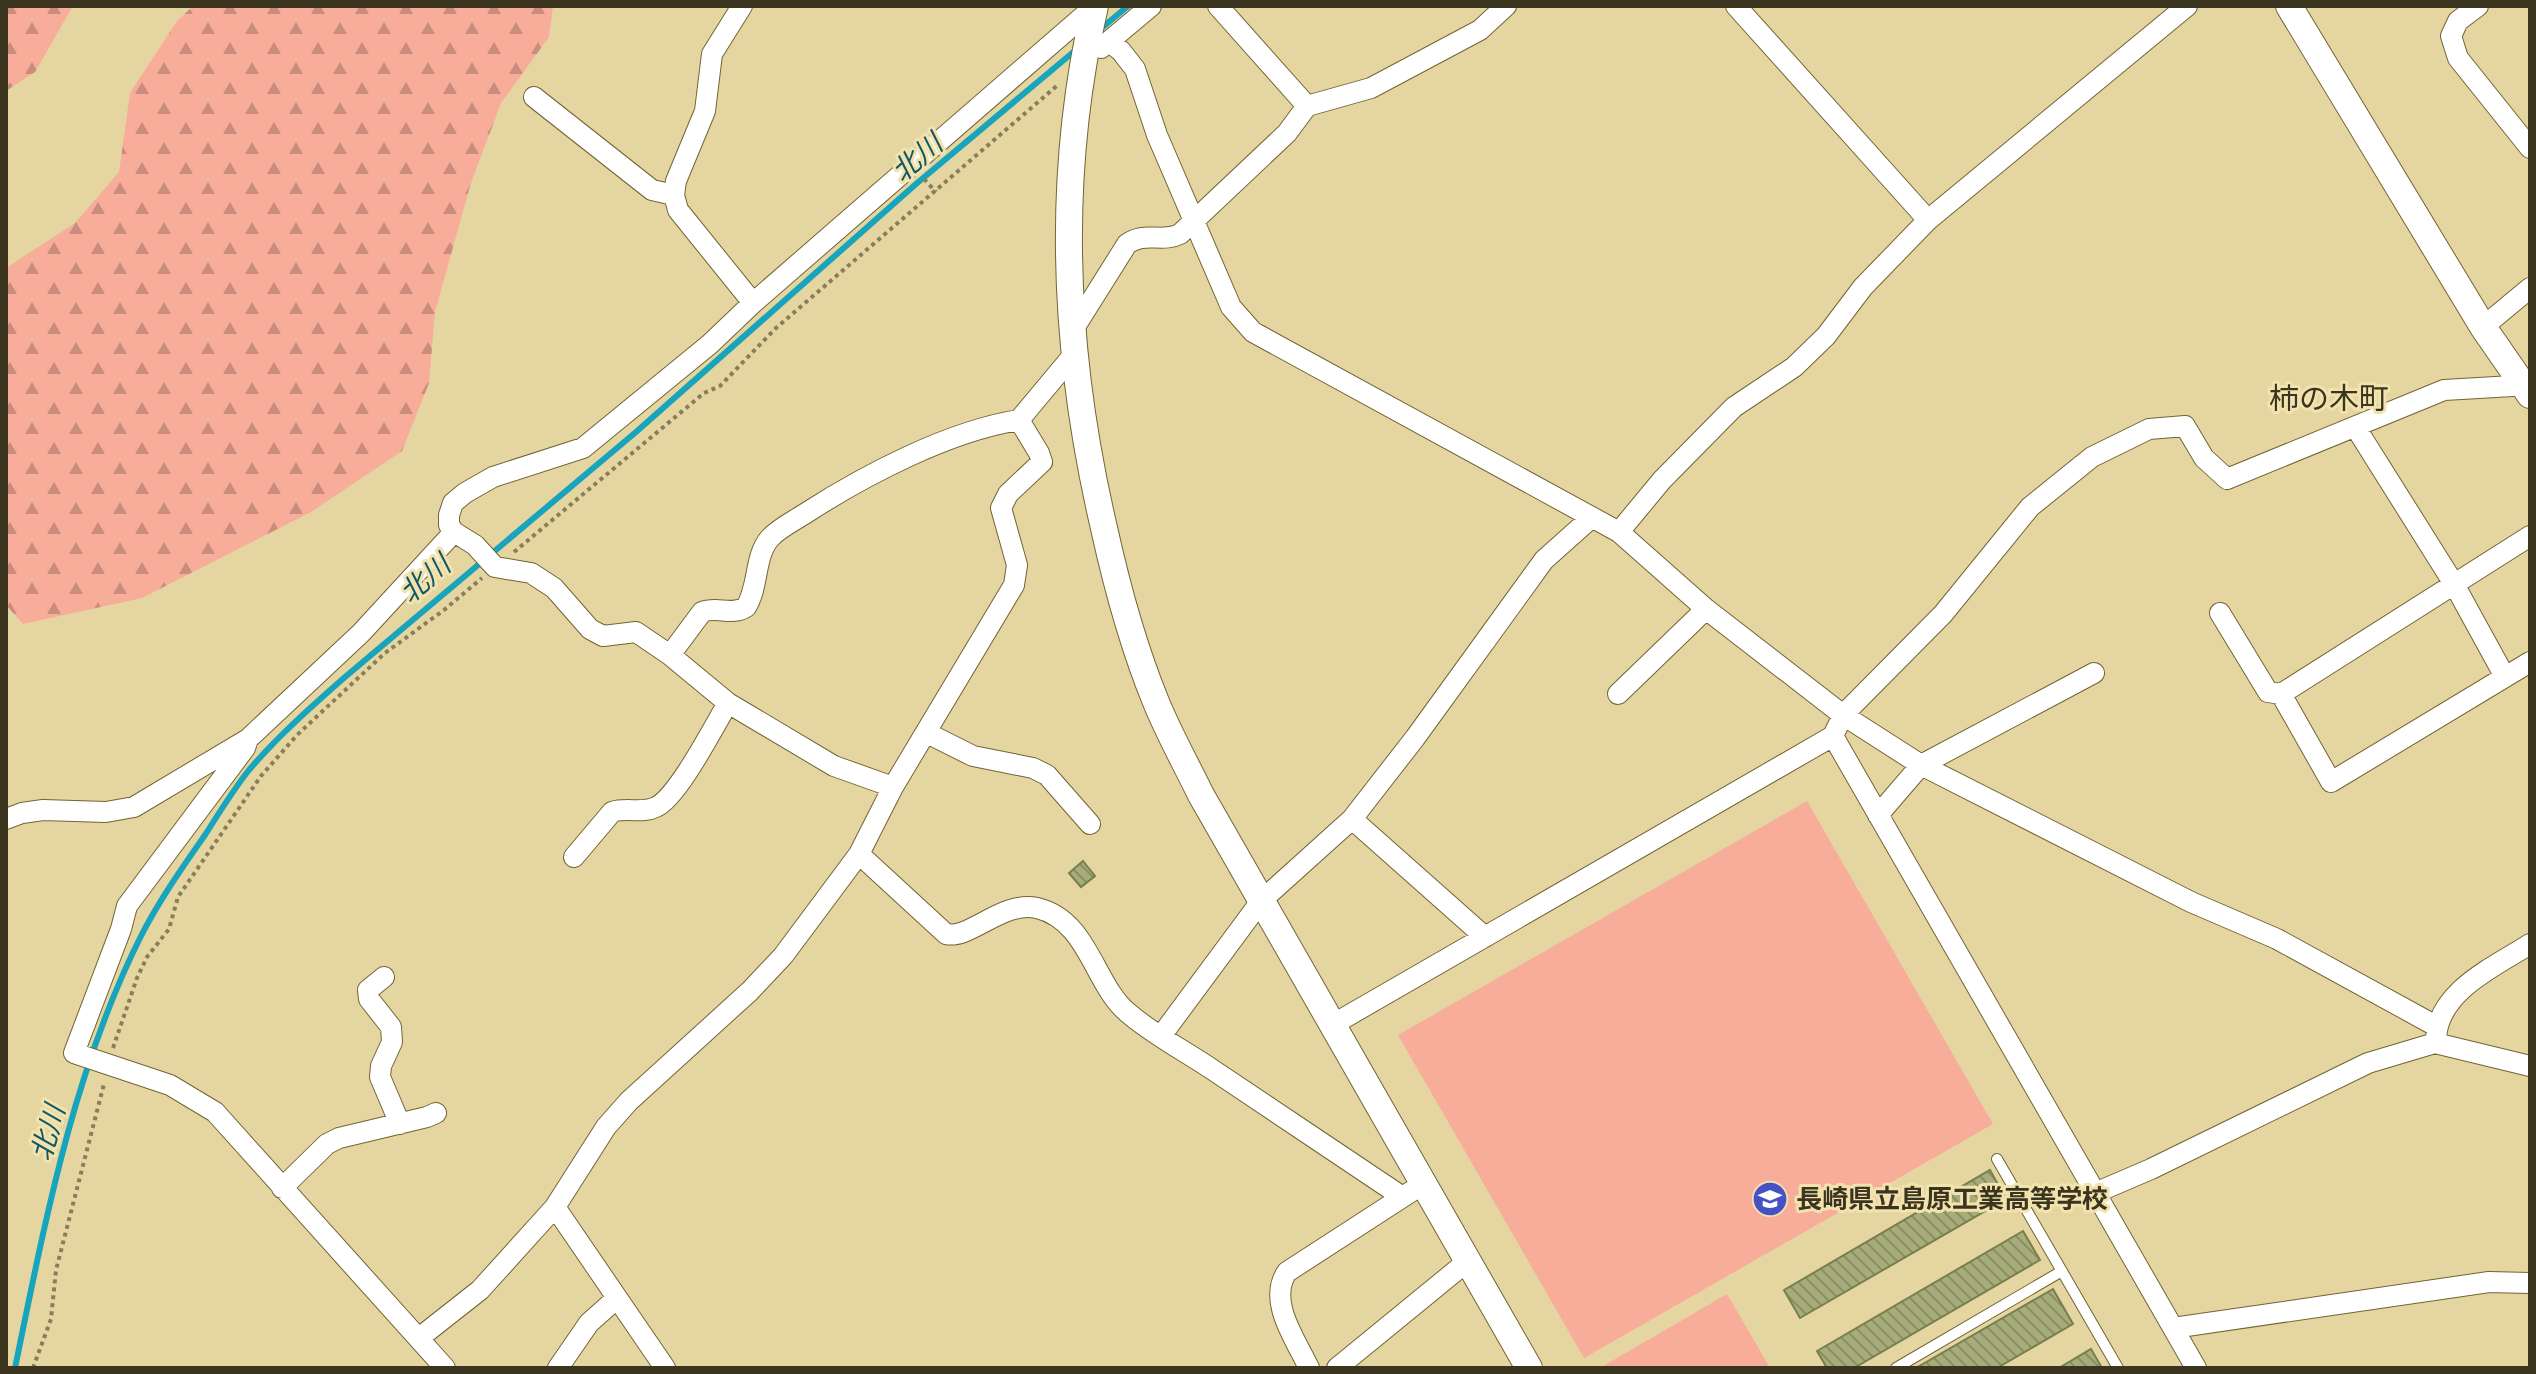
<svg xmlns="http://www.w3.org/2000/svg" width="2536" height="1374" font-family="Helvetica,'Noto Sans JP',sans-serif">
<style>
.forest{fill:url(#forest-firs)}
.pitch{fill:#f8ac9a}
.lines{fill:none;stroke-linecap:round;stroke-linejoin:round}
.stream{stroke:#19a4bd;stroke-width:6}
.building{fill:url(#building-back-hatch);stroke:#787e4d;stroke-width:2}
.service-casing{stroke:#726433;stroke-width:12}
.minor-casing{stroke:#726433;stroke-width:22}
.tertiary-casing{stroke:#726433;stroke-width:28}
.path{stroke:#887e5a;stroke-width:4;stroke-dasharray:4 4;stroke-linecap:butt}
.service{stroke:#fff;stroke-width:10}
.minor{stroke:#fff;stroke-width:20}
.tertiary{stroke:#fff;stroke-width:26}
.labels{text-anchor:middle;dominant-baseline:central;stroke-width:6;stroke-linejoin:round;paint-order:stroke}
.poi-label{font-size:26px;font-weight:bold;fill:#3b3520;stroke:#f2e3ae;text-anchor:start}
.water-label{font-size:28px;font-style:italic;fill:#135866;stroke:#f2e3ae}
.quarter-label{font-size:30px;fill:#3b3520;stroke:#f2e3ae}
</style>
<defs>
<pattern id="forest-firs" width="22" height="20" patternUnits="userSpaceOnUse" patternTransform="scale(2)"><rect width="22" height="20" fill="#f8ac9a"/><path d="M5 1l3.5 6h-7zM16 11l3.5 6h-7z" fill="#ca8d7d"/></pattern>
<pattern id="building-back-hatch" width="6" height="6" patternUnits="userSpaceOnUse" patternTransform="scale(2)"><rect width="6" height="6" fill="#a7ad7a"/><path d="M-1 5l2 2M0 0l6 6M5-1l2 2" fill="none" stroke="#898e64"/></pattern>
</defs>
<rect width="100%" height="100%" fill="#e5d6a1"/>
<path class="forest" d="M6,6H73L35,72L6,91Z
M193,6H553L549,37L501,103L470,186L435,312L429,383L402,451L311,512L142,598L23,624L6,605V268L75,223L119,172L130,93L177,21Z"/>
<path class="pitch" d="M1807,801L1993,1124L1584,1358L1398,1035Z
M1727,1294L1770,1368H1600Z"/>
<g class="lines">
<path class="stream" d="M1098,31L1128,6
M15,1368C45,1222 73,1072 140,938C158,902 182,868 205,835C219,813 233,790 249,770C278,736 312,706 345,677L636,432L916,184L1077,49"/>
</g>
<path class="building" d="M1083,861L1095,876L1081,887L1069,873Z
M1990,1170L2006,1199L1800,1318L1784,1290Z
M2023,1231L2040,1260L1854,1368H1827L1817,1351Z
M2053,1289L2073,1324L1997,1368H1916Z
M2091,1349L2102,1368H2059Z"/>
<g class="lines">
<defs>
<path id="service" d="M1997,1159L2118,1368
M1896,1368L2062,1271"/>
<path id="minor" d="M742,6L712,54L705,111L676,181L674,195L678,210L753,303
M1218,6L1307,106
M1736,6L1928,220
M2478,6L2458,21L2451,36L2458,58L2530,148
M1109,42L1121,51L1135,69L1157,135L1231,307L1253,332L1619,532L1706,609L1843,715L1921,765L2191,902L2277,939L2436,1026
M1101,48L1151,6
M534,97L652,190L674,195
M2483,327L2530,288
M1073,330L1127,244C1144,231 1162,243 1180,234L1287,133L1307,106L1371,88L1480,30L1506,6
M2356,428L2454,584L2505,677
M1619,532L1662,480L1734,407L1794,367L1826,336L1863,287L1928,220L2187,6
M2220,613L2268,692L2281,694L2530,536
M670,655L702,612C717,606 732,616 746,607C759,587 754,556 770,538C779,528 794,521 806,513C865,475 949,431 1019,420L1075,353
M1618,694L1706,609
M2281,694L2331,782L2530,662
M927,733L973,756L1033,768L1047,775L1090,824
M1833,736L2196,1368
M248,739L245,748L127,906L121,929L74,1053L170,1085L215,1112L445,1368
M893,787L834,766L728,703L670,655L636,632L603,636L590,629L554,588L531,573L495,567L475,545L454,532L449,525V515L453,503L465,493L493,477L583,448L710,344L753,303L1095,6
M1878,815L1921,765L2094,673
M6,819L22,813L43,810L106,812L134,807L248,739L361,633L454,532
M1352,819L1485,937
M859,854L946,934C969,940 1003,900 1037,908C1088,920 1094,984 1127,1012C1152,1034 1185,1051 1213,1070C1276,1112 1338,1154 1401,1196
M574,857L612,812C627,807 642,814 656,807C678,797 714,726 728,703
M384,977L368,990L369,999L391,1027L392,1042L381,1066L380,1077L400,1124
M1332,1025L1833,736L1843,715L1943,614L2030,507L2092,457L2149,429L2185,426L2204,458L2227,479L2444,390L2530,385
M1161,1036L1261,901L1352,819L1415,738L1544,560L1591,518
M2436,1039C2438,991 2494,967 2530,944
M282,1188L327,1144L339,1138L427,1117L436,1113
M2095,1193L2151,1169L2368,1063L2435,1043L2530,1066
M555,1207L665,1368
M2173,1328L2489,1282L2530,1283
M419,1338L480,1290L555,1207L606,1127L629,1101L750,991L783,956L859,854L893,787L1014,585L1017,565L1001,508L1008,494L1042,462L1039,453L1019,420
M558,1368L589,1323L617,1298
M1309,1368C1296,1340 1267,1301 1287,1272L1412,1191
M1337,1368L1469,1260"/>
<path id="tertiary" d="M1095,6C1055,178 1064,357 1104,528C1117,587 1133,646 1156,702C1169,734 1186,764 1201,795L1529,1368
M2289,6L2483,327L2530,395"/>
</defs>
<use href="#service" class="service-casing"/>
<use href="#minor" class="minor-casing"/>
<use href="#tertiary" class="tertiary-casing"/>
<path class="path" d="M924,179L936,192
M514,552L704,393L720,386L776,328L1059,84
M113,1048L137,978L147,957L169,929L178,897L261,776L297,735L385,653L444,610L482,578
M33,1368L51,1319L56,1270L104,1084"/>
<use href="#service" class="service"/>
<use href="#minor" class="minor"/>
<use href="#tertiary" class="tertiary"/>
</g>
<defs>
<symbol id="school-disc" viewBox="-11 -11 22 22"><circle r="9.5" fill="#4651c6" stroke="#f2e3ae"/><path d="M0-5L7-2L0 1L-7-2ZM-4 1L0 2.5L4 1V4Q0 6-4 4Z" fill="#fff"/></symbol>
</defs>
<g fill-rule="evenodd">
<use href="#school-disc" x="1750" y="1179" width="40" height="40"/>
</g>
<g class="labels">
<g class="poi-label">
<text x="1796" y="1199">長崎県立島原工業高等学校</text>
</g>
<g class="water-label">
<text transform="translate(917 158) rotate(-41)">北川</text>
<text transform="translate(425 579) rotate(-41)">北川</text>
<text transform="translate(48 1133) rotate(-74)">北川</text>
</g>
<g class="quarter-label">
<text x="2329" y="398">柿の木町</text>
</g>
</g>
<rect width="2536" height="1374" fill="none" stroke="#3b3520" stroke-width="16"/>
</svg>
